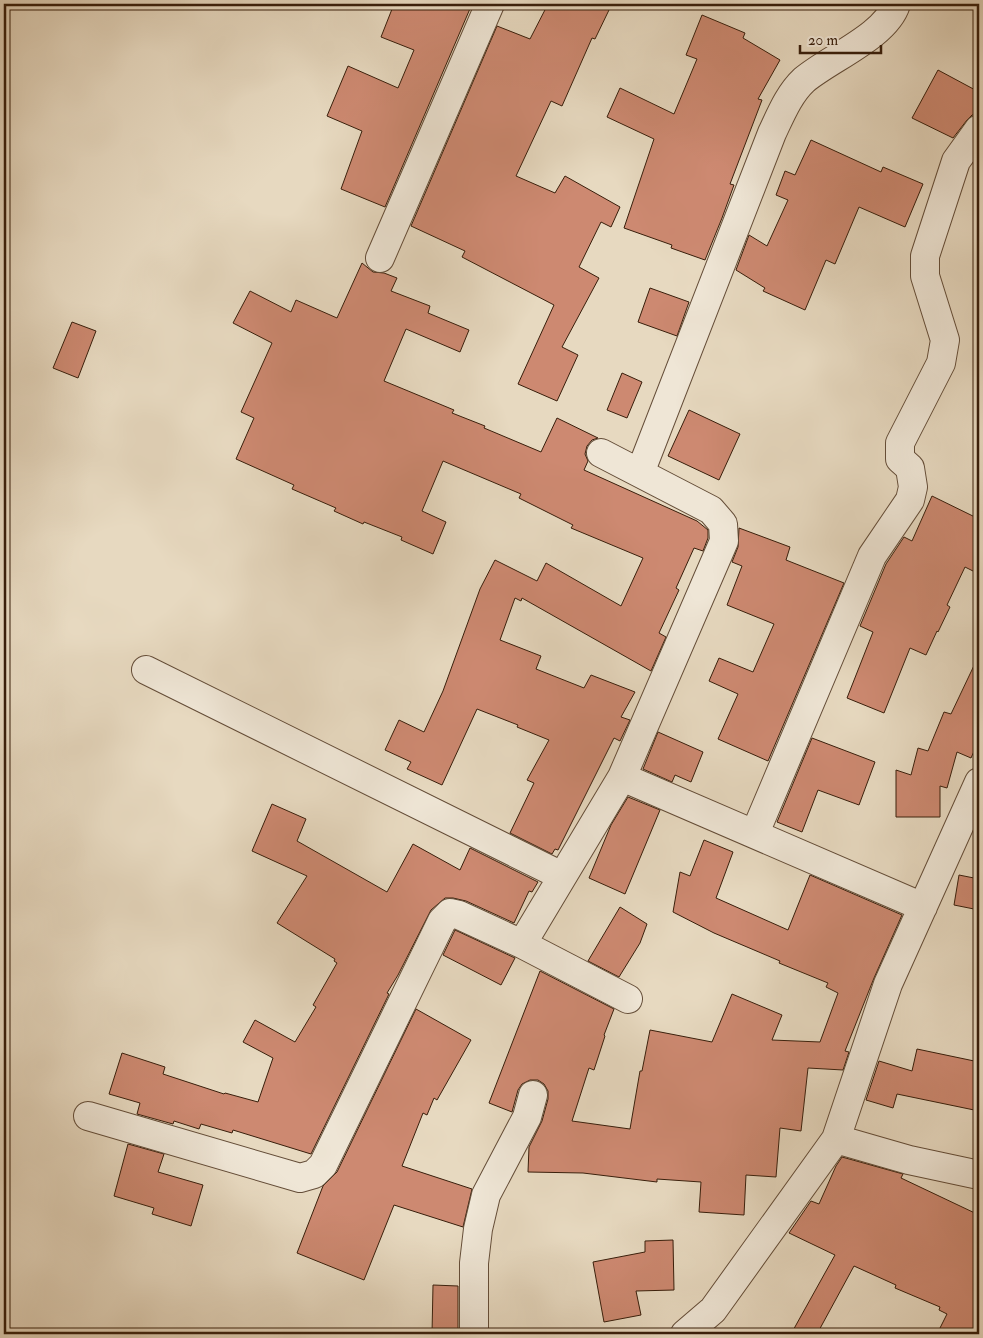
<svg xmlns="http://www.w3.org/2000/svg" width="983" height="1338" font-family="'IM FELL Double Pica',serif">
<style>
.building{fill:#cd8971;stroke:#381e0b}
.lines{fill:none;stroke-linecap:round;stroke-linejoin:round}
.minor-casing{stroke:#644d38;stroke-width:30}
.minor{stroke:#efe6d6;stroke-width:28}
</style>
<rect width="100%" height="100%" fill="#e7d9c0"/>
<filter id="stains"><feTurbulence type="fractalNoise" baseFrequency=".004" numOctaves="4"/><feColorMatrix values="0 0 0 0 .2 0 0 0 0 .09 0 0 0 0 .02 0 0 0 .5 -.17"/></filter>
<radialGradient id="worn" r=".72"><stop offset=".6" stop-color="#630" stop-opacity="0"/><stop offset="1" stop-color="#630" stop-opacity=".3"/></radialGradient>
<path class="building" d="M394,4H472L385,207L341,189L362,131L327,116L348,66L398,88L414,50L381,37Z
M548,4H597L609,10L595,39L592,38L562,106L551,101L516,176L555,193L565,176L620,207L611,227L601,222L579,267L599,278L562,347L578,355L557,401L518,384L554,305L462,257L465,251L411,226L497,26L530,39Z
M702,15L745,33L743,38L780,60L758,99L762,100L730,184L734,185L722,218L705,260L671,248L672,245L624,228L654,139L607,117L620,88L674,114L697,59L686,55Z
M938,70L979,92V114L972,115L967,120L953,138L912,118Z
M811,140L881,172L883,167L923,184L905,227L859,207L835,264L826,260L805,310L763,291L765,288L736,270L749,235L767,246L788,200L776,195L785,171L795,175Z
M362,263L373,272L384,273L397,278L391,291L430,306L428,313L469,330L460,352L406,329L384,381L454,410L452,413L485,426L484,428L541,452L557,418L598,438L592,440L587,446L585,454L588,461L584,470L697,521L708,530V538L703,551L694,548L676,588L679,590L659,633L666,637L651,671L522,598L521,601L515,598L500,640L541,656L536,669L584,688L591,675L635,692L621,717L630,720L620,741L614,738L558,850L555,849L552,854L510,833L534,783L527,780L549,740L517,727L518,725L477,709L442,785L407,769L411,762L385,750L399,720L424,732L443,691L480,589L495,560L537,581L546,563L621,606L643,558L571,528L573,525L519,498L521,494L443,461L422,511L446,522L433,554L401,540L402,537L364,522L363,524L334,511L336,508L292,489L294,485L236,459L254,418L241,412L272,343L233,323L250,291L291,312L296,300L337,318Z
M650,288L689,302L677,336L638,322Z
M72,322L96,331L78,378L53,368Z
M622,373L642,382L627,418L607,410Z
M689,410L740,434L719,480L668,456Z
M932,496L979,519V574L965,567L947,605L950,607L938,632L937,631L926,655L910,648L884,713L847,698L873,632L860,626L886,564L904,537L912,541Z
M739,528L790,547L786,560L844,583L768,761L718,739L738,694L709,681L719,658L753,672L774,624L727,605L742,566L732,562L738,547Z
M979,655V740L971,758L957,752L947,788L940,786V817H896V770L911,775L918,748L928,751L944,712L951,714Z
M658,732L703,752L691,782L675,775L672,782L643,769Z
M812,738L875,762L859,805L818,790L802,832L777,822Z
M628,797L660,810L625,894L589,878L611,825Z
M272,804L306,819L297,841L387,892L413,844L460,870L470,848L538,882L532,892L529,891L514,923L466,901L453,898H445L431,910L398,975L387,993L389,994L311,1154L233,1130L232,1133L201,1124L199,1129L174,1121L173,1124L137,1114L140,1103L109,1094L122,1053L165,1067L163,1074L224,1094L225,1093L258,1102L273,1058L243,1042L255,1020L295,1042L316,1007L313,1005L337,963L334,961L335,959L277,923L307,876L252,851Z
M704,840L733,852L716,898L788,930L810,875L902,915L874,978L845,1051L849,1052L843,1070L808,1068L801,1131L780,1128L776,1177L746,1175L744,1215L699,1212L701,1182L657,1179V1182L583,1173L528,1172L529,1147L542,1121L548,1099V1091L544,1084L538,1080H530L522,1084L518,1090L512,1112L489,1103L540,971L614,1009L604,1035L605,1036L594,1070L589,1068L572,1121L630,1129L640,1071H642L650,1030L712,1042L732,994L782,1015L772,1040L820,1042L838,993L826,987L828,983L779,963L780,961L714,933L673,912L680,872L690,876Z
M959,875L979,879V910L954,905Z
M620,907L647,924L640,943L619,977L588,961Z
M455,930L515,958L501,985L443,955Z
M416,1009L471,1040L437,1100L434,1098L427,1115L423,1113L402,1166L472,1189L463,1227L394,1205L364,1280L297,1253L323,1186L337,1172Z
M917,1049L979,1062V1111L897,1094L893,1108L866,1100L879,1061L912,1071Z
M128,1144L164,1154L158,1172L203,1185L191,1226L152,1214L154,1208L114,1196Z
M842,1157L903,1174L901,1178L979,1215V1321L973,1334H937L947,1314L939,1310L940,1307L895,1288L896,1285L854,1266L817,1334H791L835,1255L789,1233L811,1201L819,1204L836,1166Z
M673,1240L674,1290L636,1291L641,1315L604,1322L593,1262L645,1252V1241Z
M433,1285L458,1286V1334H432Z"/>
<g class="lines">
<defs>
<path id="minor" d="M380,258L490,4
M601,453L711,510L723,524L724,541L622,777L923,907
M640,473L772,133C781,114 789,94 804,80C830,58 886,36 896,4
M146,670L562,876
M755,833L872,556L910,500L913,487L910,468L900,459V443L941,363L945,340L925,276V256L956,161L979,129
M522,944L628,999
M88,1116L300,1178L314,1174L323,1165L442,921L450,913L459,915L522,944L622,777
M836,1139L888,984L979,782
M474,1334V1263L478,1229L486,1195L527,1117L533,1095
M685,1334L713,1310L836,1139L909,1160L979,1175"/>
</defs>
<use href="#minor" class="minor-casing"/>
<use href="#minor" class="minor"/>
</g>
<rect width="983" height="1338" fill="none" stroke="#e7d9c0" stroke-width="20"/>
<rect x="5" y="5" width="973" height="1328" fill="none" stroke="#381e0b" stroke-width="2.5"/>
<rect x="10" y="10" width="963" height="1318" fill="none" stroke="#381e0b"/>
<path d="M800 45v8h81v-8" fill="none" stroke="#381e0b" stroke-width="2.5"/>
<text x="808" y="45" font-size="15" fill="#381e0b" stroke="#efe6d6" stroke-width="4" paint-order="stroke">20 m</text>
<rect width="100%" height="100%" filter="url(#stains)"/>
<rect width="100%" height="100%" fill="url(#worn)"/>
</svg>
